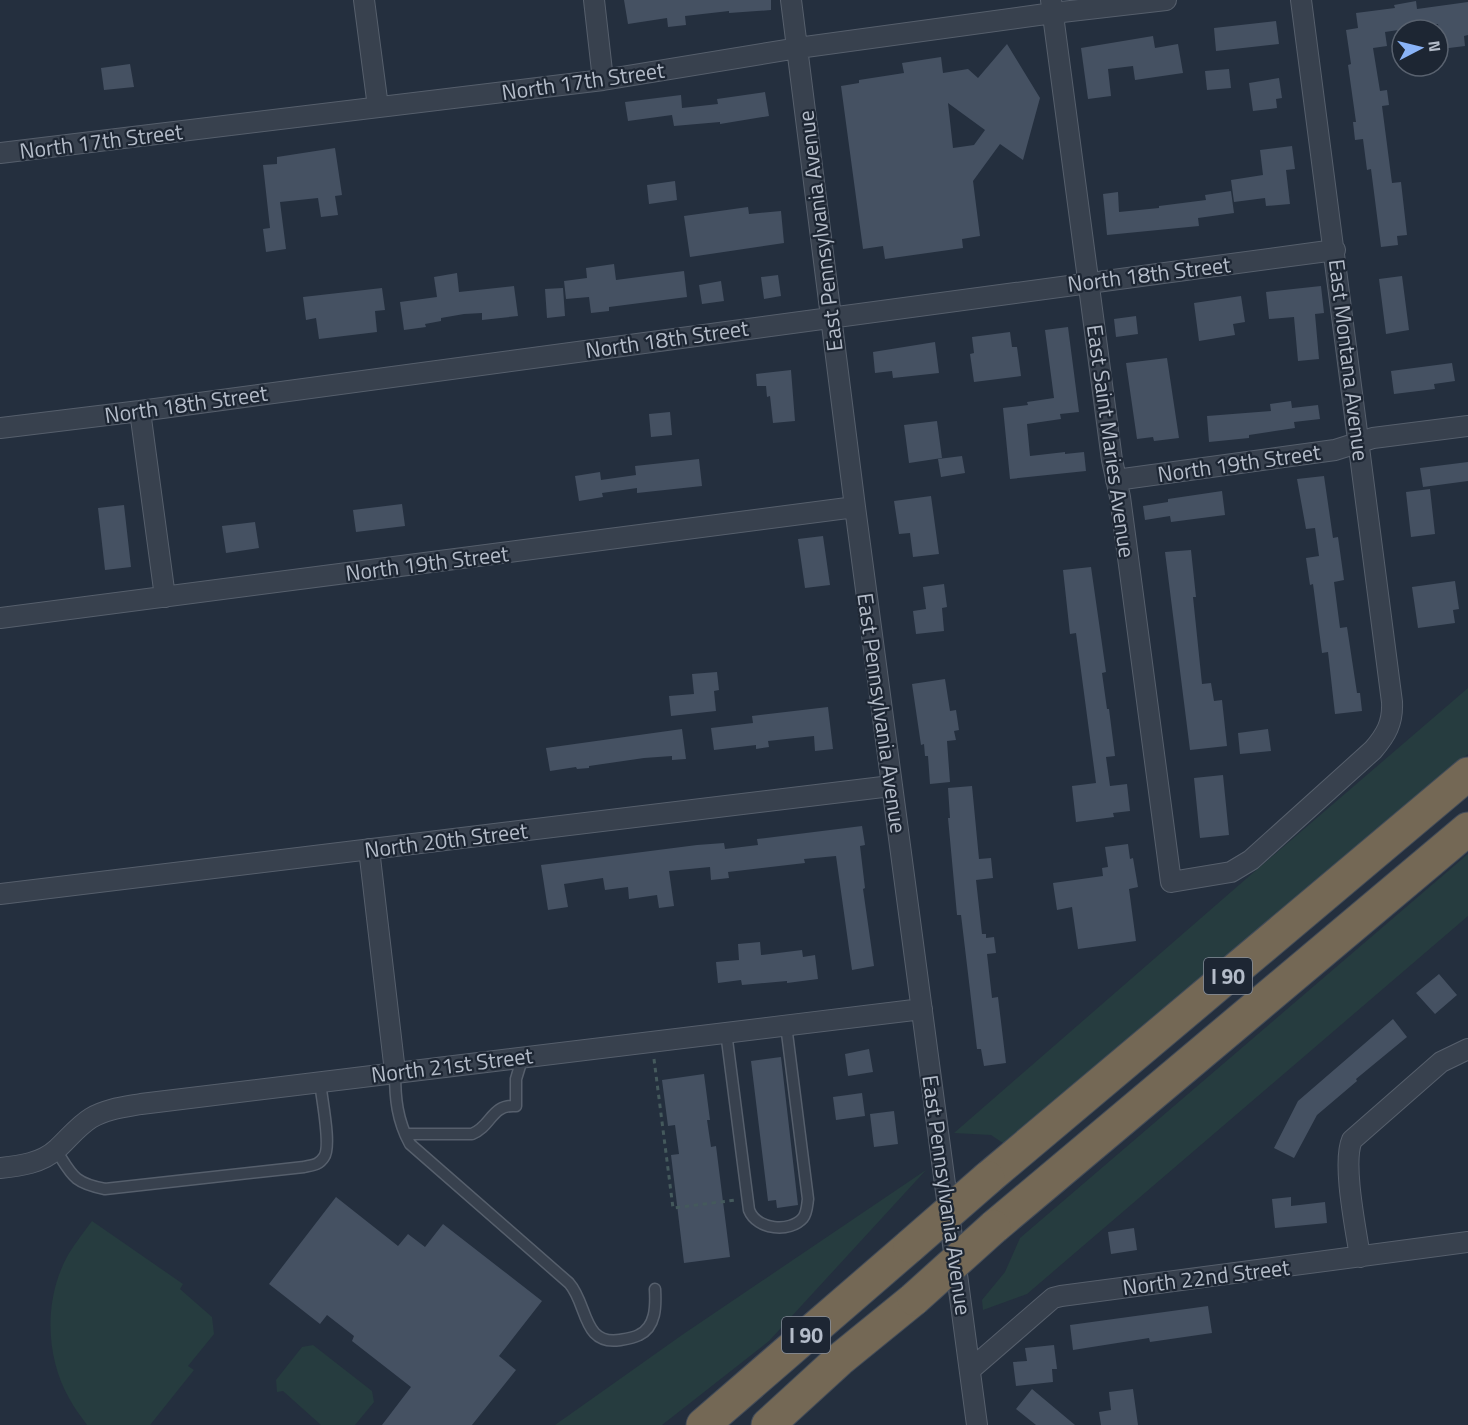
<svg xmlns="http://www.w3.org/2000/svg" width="1468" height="1425" font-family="'Titillium Web',sans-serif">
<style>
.green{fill:#263c3f}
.building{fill:#455162;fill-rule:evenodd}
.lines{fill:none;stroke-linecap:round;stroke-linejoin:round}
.service-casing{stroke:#565f6c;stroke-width:13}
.minor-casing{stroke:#565f6c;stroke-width:22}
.motorway-casing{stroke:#434c59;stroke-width:35}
.path{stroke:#44595c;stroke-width:3;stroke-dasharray:4.5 4.5;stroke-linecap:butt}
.service{stroke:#38414e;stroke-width:10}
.minor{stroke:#38414e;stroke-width:20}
.motorway{stroke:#746855;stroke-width:33}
.motorway-bridge-casing{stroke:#434c59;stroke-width:35;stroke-linecap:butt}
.motorway-bridge{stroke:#746855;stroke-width:33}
.labels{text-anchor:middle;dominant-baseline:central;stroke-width:4.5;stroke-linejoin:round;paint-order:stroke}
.shield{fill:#1d2633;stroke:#878f9c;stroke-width:1.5}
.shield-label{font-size:21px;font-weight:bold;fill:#b4bcc9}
.street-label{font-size:22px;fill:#b4bcc9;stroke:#1d2633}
</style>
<rect width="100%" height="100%" fill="#242f3e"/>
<path class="green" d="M1468,688V754L1009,1147L991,1135L954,1133L1239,885Z
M1468,854V916L1027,1294L983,1310L982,1300L1005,1272L1020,1238Z
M926,1170L769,1341L662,1425H555L682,1335Z
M92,1221L183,1284L180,1289L212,1317L214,1334L188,1366L194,1370L150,1425H87C81,1416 74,1408 69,1398C45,1356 44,1298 68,1255C75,1243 84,1232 92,1221Z
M313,1345L372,1391L374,1402L355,1425H321L283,1391L277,1392L276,1380L302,1347Z"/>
<path class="building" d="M624,0H771V10L729,13V11L685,16L686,25L668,27L667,18L628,24Z
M1416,1L1417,9L1468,2V35L1464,36L1465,46L1441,49L1438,24L1385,32L1387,46L1373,48L1380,91L1387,90L1389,105L1382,106L1392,183L1401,182L1407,235L1397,236L1398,245L1381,247L1371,169L1367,170L1363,139L1355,140L1353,122H1356L1348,65L1351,64L1346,30L1358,28L1356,13L1395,8L1394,5Z
M1276,21L1279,44L1216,51L1214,28Z
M1153,36L1155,48L1178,44L1183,73L1135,80L1133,66L1108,69L1111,96L1088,99L1081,48Z
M1007,44L1040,98L1023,160L1000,144L973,181L980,236L962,239L963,248L885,259L883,246L863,249L841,86L859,83V80L904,73L902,63L941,57L943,73L968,69L978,78ZM948,103L985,130L974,145L953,148Z
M130,64L134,87L104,90L101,68Z
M1229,69L1231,88L1207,90L1205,71Z
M1279,78L1282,98L1276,99L1277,108L1253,111L1249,83Z
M765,92L769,116L720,124V122L674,126L672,115L628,121L625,102L681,95L682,108L718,104L717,99Z
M1292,146L1295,169L1286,170L1290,204L1266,206L1265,198L1234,202L1231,180L1263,175L1260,150Z
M335,148L342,195L335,196L338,215L321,217L318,198L280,202L286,249L266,252L263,229L270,228L263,165L277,164V157Z
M675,181L677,200L649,204L647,185Z
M1231,191L1234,213L1198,218L1199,226L1107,235L1103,194L1118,192L1119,212L1159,208V206L1206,200L1205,195Z
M748,207L749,214L781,211L784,243L690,257L684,216Z
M614,264L616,280L684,271L687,297L609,307V311L591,313L589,297L566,299L564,281L587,278L586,268Z
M457,273L459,292L514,286L518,316L482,320V313L464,314L441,318V321L425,324L426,327L404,330L400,302L437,297L434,277Z
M778,275L781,296L764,299L761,277Z
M1402,276L1409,330L1386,334L1379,279Z
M721,281L724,301L702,304L699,285Z
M1321,286L1324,313L1315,314L1319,359L1298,361L1294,317L1269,319L1266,292Z
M382,288L385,310L375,311L377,332L319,339L316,318L306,320L303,297Z
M563,288L565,316L547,318L545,289Z
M1241,296L1245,322L1233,324L1235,335L1199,341L1194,303Z
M1136,316L1138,334L1116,337L1114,319Z
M1068,327L1079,412L1060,414L1061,419L1027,424L1030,456L1065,452V454L1084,452L1086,471L1010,479L1003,408L1028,405L1027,402L1054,398L1045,330Z
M1010,332L1012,347H1017L1021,376L974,382L970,354L974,353L972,337Z
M935,342L939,373L893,378L892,371L875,373L873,352Z
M1167,358L1179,438L1154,441L1153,437L1137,439L1126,363Z
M1452,363L1455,381L1434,384L1435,389L1394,394L1391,371Z
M791,370L795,421L773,423L770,396L767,397L766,386H757L756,374Z
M1291,401L1292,408L1318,405L1320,419L1294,422L1295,428L1249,435V438L1209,442L1207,416L1271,411L1270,404Z
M670,412L672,435L651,437L649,414Z
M937,421L942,458L909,463L904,425Z
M962,456L965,473L941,477L938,459Z
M699,459L702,486L637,493V488L602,493L603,497L579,501L575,476L600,472L601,480L636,475L635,466Z
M1468,462V481L1423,487L1420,468Z
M1324,476L1333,538L1338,537L1344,580L1334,582L1340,628L1347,627L1357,693H1360L1362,711L1335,714L1328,652L1322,653L1313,584L1310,585L1306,558L1319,556L1315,528L1306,529L1297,479Z
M1430,489L1435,534L1411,537L1406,492Z
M1222,491L1225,515L1171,522L1170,516L1145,520L1143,506L1168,502V499Z
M931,496L939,554L913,557L910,533L899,534L894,501Z
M402,504L405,526L356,532L353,510Z
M124,505L131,567L105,570L98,508Z
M255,522L259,548L226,553L222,526Z
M823,536L830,585L805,588L798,539Z
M1191,550L1196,597H1193L1202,684L1211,683L1214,701L1222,700L1227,746L1190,750L1165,552Z
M1091,567L1106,672L1102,673L1107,709H1109L1115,756L1106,757L1110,786L1127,784L1130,811L1113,813L1114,817L1076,822L1072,786L1096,783L1076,633L1070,634L1063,570Z
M1455,581L1459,609L1453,610L1455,623L1418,628L1412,587Z
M944,584L947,607L942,608L944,631L916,634L913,611L926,609L923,587Z
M717,672L719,690L714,691L716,711L671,716L669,696L694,694L692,674Z
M945,679L950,711L956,710L959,730L954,731L956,740L947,741L950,782L930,784L928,756H925L924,744L921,745L912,684Z
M828,707L833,749L815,751L814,736L768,741L769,747L756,749V745L714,750L711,728L753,723L752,716Z
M682,729L686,759L672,760V756L644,758L589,766V768L577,769L576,767L550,771L546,748Z
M1268,729L1271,751L1240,754L1238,733Z
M1223,775L1229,835L1200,838L1194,778Z
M972,786L979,859L991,858L993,878L976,880L982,934H986V938L994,937L996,953L987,954L992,998L998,997L1006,1063L984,1066L981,1049H977L961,915H957L948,818H950L948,788Z
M862,826L865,845L860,846L865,888L863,889L874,966L852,970L836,856L804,859L805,863L728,872L729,878L711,880L710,867L669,871L674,906L659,908L657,895L629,899L628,887L605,890L603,878L564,884L568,907L548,910L541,865L697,845L724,843L725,849L758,845L757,839Z
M1128,844L1130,859L1133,858L1138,887L1129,889L1136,941L1078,949L1072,907L1057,910L1053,883L1103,876L1102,868L1108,867L1105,847Z
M760,942L761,955L802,950L803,957L815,955L818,979L787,983V981L742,985L741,980L718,983L716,962L739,960L738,944Z
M1439,974L1457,995L1435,1014L1416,993Z
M1393,1019L1407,1037L1356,1079L1357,1081L1317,1115L1294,1158L1274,1148L1298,1101Z
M869,1049L873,1072L848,1076L845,1054Z
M781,1057L798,1205L777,1208L776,1200L768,1201L751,1061Z
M704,1074L710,1120H707L711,1147L716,1146L730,1257L684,1263L671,1155L679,1154L675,1125L668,1126L662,1080Z
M862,1093L865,1116L836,1120L833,1097Z
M894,1111L898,1144L874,1147L870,1114Z
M336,1197L398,1246L408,1234L425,1247L443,1224L542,1301L499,1356L516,1370L472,1425H382L411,1387L352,1341L354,1336L327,1315L320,1324L269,1284Z
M1291,1197V1206L1325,1202L1327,1223L1275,1228L1272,1199Z
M1134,1228L1137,1250L1111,1254L1108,1232Z
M1208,1306L1212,1333L1150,1342L1149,1338L1073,1350L1070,1325Z
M1054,1345L1057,1369H1052L1053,1382L1016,1386L1013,1362L1027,1361L1025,1348Z
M1032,1389L1075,1425H1036L1016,1409Z
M1133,1389L1138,1425H1101L1099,1412L1111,1410L1109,1392Z"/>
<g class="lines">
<defs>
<path id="service" d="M726,1032L749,1210C757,1230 790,1233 803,1218C807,1213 807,1206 808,1199L786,1025
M395,1072C395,1098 397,1120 410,1144L569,1283C588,1304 582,1346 620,1340C626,1339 633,1338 639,1335C656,1327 656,1306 655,1289
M405,1134H472C492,1126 491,1104 516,1106V1079L523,1056
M56,1150C72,1175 73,1183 105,1189L304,1167C313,1165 319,1165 324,1157C332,1146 321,1096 320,1081"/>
<path id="minor" d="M364,0L378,107
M594,0L603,80
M791,0L855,507L977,1425
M1051,0L1112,460L1120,497L1171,882L1231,872L1251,860L1373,750C1386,735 1393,723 1392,702L1301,0
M0,153L603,80L798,48L1053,13L1166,0
M140,411L165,597
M0,428L140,411L1335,250
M1116,480L1335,450L1373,438L1468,426
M0,618L855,507
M369,849L395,1072
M0,894L891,786
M0,1168C20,1166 42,1163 57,1149C68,1139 78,1126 91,1118C106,1109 124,1107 141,1104L922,1009
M1360,1257C1356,1230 1342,1163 1352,1140L1441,1062L1468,1049
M970,1370L1053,1298L1061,1296L1468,1242"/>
<path id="motorway" d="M988,1178L1468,774
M994,1227L1468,829
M703,1425L910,1246
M768,1425L839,1360L914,1299"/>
</defs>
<use href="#service" class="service-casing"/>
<use href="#minor" class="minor-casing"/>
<use href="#motorway" class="motorway-casing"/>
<path class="path" d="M654,1059L673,1208L736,1200"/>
<use href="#service" class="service"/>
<use href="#minor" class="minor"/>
<use href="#motorway" class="motorway"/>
<defs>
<path id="motorway-bridge" d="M910,1246L988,1178
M914,1299L994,1227"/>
</defs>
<use href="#motorway-bridge" class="motorway-bridge-casing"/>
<use href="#motorway-bridge" class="motorway-bridge"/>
</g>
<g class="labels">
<g class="shield">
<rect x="1204" y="958" width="48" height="36" rx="4.5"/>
<rect x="782" y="1317" width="48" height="36" rx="4.5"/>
</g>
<g class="shield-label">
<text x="1228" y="976">I 90</text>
<text x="806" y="1335">I 90</text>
</g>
<g class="street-label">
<text transform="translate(583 81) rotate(-8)">North 17th Street</text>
<text transform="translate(101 141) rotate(-7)">North 17th Street</text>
<text transform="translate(820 231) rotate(-97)">East Pennsylvania Avenue</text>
<text transform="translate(1149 274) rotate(-7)">North 18th Street</text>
<text transform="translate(667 339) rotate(-8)">North 18th Street</text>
<text transform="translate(1349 360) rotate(83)">East Montana Avenue</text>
<text transform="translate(186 404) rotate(-8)">North 18th Street</text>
<text transform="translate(1111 441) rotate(82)">East Saint Maries Avenue</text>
<text transform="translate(1239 463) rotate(-8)">North 19th Street</text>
<text transform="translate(427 563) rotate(-7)">North 19th Street</text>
<text transform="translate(882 713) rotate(82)">East Pennsylvania Avenue</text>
<text transform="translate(446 840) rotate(-7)">North 20th Street</text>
<text transform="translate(452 1065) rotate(-7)">North 21st Street</text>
<text transform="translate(947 1195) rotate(82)">East Pennsylvania Avenue</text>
<text transform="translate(1206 1277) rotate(-7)">North 22nd Street</text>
</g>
</g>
<g transform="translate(1420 48) rotate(83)"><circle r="28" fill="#1d2633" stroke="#59626f" stroke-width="1.5"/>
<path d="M0-4.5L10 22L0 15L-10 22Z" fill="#8ab4f8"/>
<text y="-9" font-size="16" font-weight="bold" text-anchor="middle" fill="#b4bcc9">N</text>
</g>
</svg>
